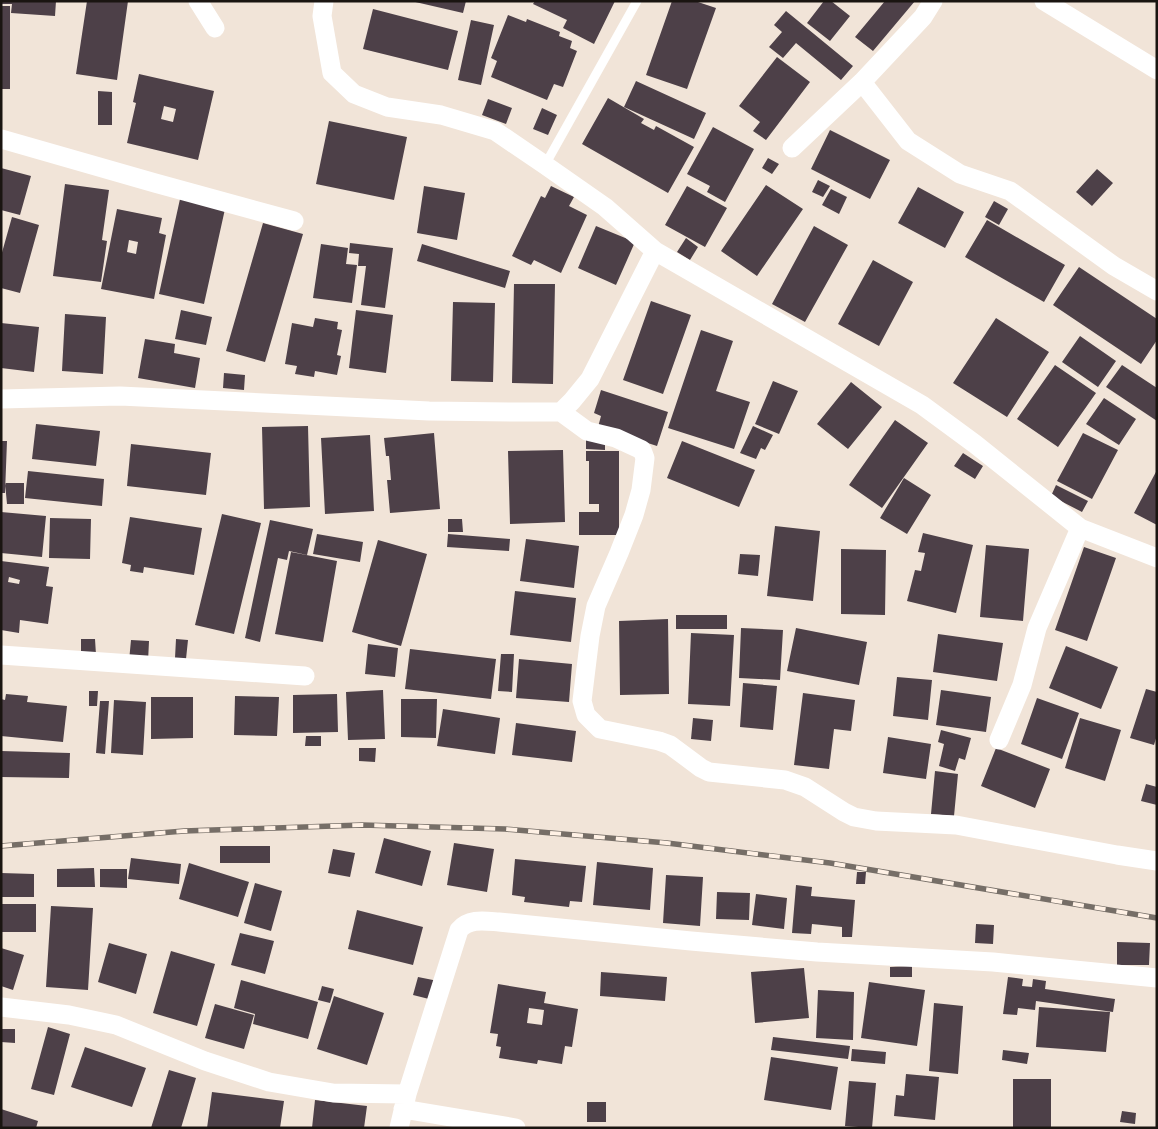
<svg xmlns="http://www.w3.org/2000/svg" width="1158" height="1129" font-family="'Open Sans',sans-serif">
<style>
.building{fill:#4d4048;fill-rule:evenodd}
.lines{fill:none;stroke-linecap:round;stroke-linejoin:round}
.service{stroke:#fff;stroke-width:9}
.minor{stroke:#fff;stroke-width:19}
.rail-casing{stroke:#766e67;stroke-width:5.5}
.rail{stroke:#fff1e5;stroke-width:4;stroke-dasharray:11;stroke-linecap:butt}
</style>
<rect width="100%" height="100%" fill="#f1e4d8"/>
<path class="building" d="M1,1H56L55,16L11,13L12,4H1Z
M87,1H128L117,80L76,74Z
M411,1H466L463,13Z
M535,1H615L594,44L563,28L567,20L533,4Z
M672,1H695L716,8L687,89L646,75Z
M824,1H831L850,16L830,41L807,23Z
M885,1H915L873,51L855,37Z
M1,6H10V89H1Z
M373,9L458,31L448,70L363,49Z
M786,11L853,66L841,80L796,43L783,58L769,47L782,32L774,25Z
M508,15L526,22L527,19L560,32L559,36L572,41L570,48L577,51L563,87L554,84L547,100L491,77L497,61L491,58Z
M471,20L494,25L481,85L458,80Z
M777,57L810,82L766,140L753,131L760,122L739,106Z
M139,74L214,91L198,160L127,143L136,103L133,102ZM164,106L176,109L173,122L161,119Z
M636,81L706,113L694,139L624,107Z
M98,91L112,92V125H98Z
M608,98L644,119L641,123L654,130L656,126L694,147L668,193L582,144Z
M488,99L512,108L506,124L482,115Z
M542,108L557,115L548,135L533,129Z
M329,121L407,137L394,200L316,184Z
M713,127L754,149L725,202L707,192L710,186L687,174Z
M830,130L890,160L870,199L811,169Z
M768,158L779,164L772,174L762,168Z
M1,168L31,176L20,215L1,210Z
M1097,169L1113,183L1092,206L1076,192Z
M818,180L830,186L823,197L812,192Z
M65,184L109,190L102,240L107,241L101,282L53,276Z
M766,185L803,209L757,276L721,251Z
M424,186L465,193L457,240L417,233Z
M551,186L574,197L569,206L587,215L561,273L534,260L531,265L512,256L541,196L545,198Z
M687,186L727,208L705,247L665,225Z
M918,187L964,212L945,248L898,223Z
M831,189L847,197L839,214L822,205Z
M180,199L225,209L204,304L159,294Z
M994,201L1008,209L999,225L985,217Z
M117,209L162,218L159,233L166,235L154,299L101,289ZM129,240L138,242L136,254L127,252Z
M12,217L39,225L20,293L1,288V256Z
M987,220L1065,265L1044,302L965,257Z
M263,223L303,234L265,362L226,351Z
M596,226L635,242L616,285L578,268Z
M814,226L848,245L805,322L772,304Z
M686,238L698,247L690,260L677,252Z
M350,243L393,248L385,308L361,305L366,266H358L359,254L349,253Z
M321,244L348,248L346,264L357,265L352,303L313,298Z
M422,244L510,271L505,288L417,261Z
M873,260L913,282L879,346L838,324Z
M1079,267L1157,319V340L1141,364L1053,305Z
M514,284H555L553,384L512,383Z
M651,301L691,315L663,394L623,380Z
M453,302L495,303L493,382L451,381Z
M181,310L212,317L206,345L175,339Z
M356,310L393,315L386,373L349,368Z
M65,314L106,317L103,374L62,371Z
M315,318L338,322L337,329L342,330L337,355L341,356L337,375L315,371L314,377L295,374L297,366L285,364L292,323L313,327Z
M996,318L1049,352L1007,417L953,383Z
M1,323L39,327L34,372L1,368Z
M701,330L733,341L716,391L750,402L734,449L668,428Z
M1080,336L1116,361L1098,387L1062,362Z
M145,339L175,344L174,353L200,358L195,388L138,378Z
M1055,365L1096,393L1058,447L1017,419Z
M1122,365L1157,388V421L1106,387Z
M224,373L245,375L244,390L223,388Z
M773,381L798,391L779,434L755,424Z
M851,382L882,407L848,449L817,424Z
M601,390L668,412L657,446L598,427L601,416L594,413Z
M1104,398L1136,419L1119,445L1086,424Z
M895,420L928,443L882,508L849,485Z
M36,424L100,431L96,466L32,459Z
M308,426L310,507L264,509L262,427Z
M753,426L773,435L765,450L761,448L756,459L740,453Z
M434,433L440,509L390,513L387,480H391L389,456H386L384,438Z
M1083,433L1118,450L1092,499L1057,481Z
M370,435L374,511L325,514L321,438Z
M586,439H605V450L586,449Z
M1,441H7L5,493H1Z
M682,441L755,470L739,507L667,478Z
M131,444L211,453L206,495L127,486Z
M563,450L565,522L510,524L508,451Z
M586,451H619V535H579V512H599V504H589V461H586Z
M963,453L983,466L975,479L954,466Z
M1157,470V525L1134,513Z
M28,471L104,479L102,506L25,498Z
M904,478L931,495L907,534L880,518Z
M5,483H24V504H7Z
M1056,485L1088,501L1082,512L1051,496Z
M1,512L46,516L42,557L1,553Z
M222,514L261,523L234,634L195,625Z
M130,517L202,528L194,575L144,567L143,573L130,571L131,565L122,563Z
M50,518L91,519L90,559L49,558Z
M448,519H462L463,532H448Z
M270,520L313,529L307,555L289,551L287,560L278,558L260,642L245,638Z
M775,526L820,531L813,601L767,596Z
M923,533L973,545L956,613L907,601L915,570L921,571L925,553L918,552Z
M317,534L363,542L360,562L313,554Z
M448,534L510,539L509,551L447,547Z
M526,539L579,546L574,588L520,581Z
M378,540L427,554L401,646L352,632Z
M986,545L1029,549L1023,621L980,617Z
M1084,547L1116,558L1087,641L1055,630Z
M841,549L886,550L885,615L841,614Z
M291,552L337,561L323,642L275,634Z
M740,554L760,555L758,576L738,574Z
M1,561L49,567L46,586L53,587L48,624L20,620L19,633L1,630ZM9,577L20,580L19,584L8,582Z
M515,591L576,598L571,642L510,635Z
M676,615H727V629H676Z
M668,619L669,694L620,695L619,621Z
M741,628L783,630L780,680L739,678Z
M796,628L867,642L859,685L787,671Z
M691,633L734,635L730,706L688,704Z
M938,634L1003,643L997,681L933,672Z
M81,639H95L96,655H81Z
M176,639L188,640L186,659L175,658Z
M131,640L149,641L148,662L129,661Z
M368,644L398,648L395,677L365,674Z
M1066,646L1118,667L1101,709L1049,688Z
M410,649L496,659L491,699L405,689Z
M501,654H514L512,692L498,691Z
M519,659L572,664L569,702L516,698Z
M897,677L932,680L928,720L893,716Z
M743,683L777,686L773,730L740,727Z
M1146,689L1157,692V735L1154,745L1130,738Z
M383,690L385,739L348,740L346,692Z
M941,690L991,697L986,732L936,725Z
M89,691H98L97,706H89Z
M803,693L855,700L851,731L834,729L829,769L794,765Z
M6,694L28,696L27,702L67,706L63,742L1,736V699L5,700Z
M337,694L338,732L293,733V695Z
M235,696L279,697L277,736L234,735Z
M151,697H193V738L151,739Z
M1037,698L1079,713L1062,759L1021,744Z
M401,699H437L436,738L401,737Z
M114,700L146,702L143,755L111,753Z
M100,701H109L105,754L96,753Z
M443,709L500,718L495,754L437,746Z
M693,718L713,720L711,741L691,739Z
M1080,718L1121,730L1105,781L1065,768Z
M516,723L576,731L572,762L512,755Z
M941,730L971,738L965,760L959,758L955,771L939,766L944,744L938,742Z
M306,736H321V746H305Z
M888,737L931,744L926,779L883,773Z
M359,748H376L375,762L359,761Z
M996,748L1050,769L1035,808L981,786Z
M1,751L70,753L69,778L1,777Z
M935,771L958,774L954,816L931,814Z
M1146,784L1157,787V805L1141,801Z
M384,838L431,851L422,886L375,873Z
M454,843L494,849L487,892L447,885Z
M220,846H270V863H220Z
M333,849L355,853L350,877L328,873Z
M131,858L181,864L179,884L128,879Z
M515,859L586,866L582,902L570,901L569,907L524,902L525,897L512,895Z
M597,862L653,868L650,910L593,905Z
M189,863L249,882L238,917L179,899Z
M94,868L95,887H57V869Z
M100,869H127V888L100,887Z
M857,872H866L865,884H856Z
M1,873L34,874V897H1Z
M666,875L703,877L700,926L663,923Z
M255,883L282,891L271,931L244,923Z
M796,885L812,887L811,896L855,900L852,937H842V927L812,924L811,934L792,933Z
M717,892L750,893L749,920L716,919Z
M756,894L787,898L784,929L752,925Z
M1,904H36V932H1Z
M51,906L93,908L88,990L46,987Z
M357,910L423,927L413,965L348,949Z
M976,924L994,925L993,944L975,943Z
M240,933L274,941L265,974L231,965Z
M1117,942L1150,943L1149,965H1117Z
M109,943L147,954L136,994L98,982Z
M1,948L24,955L13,990L1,986Z
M171,951L215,964L197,1026L153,1013Z
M912,966V977H890V967Z
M804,968L809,1018L755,1023L751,972Z
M601,972L667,977L665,1001L600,996Z
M418,977L438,981L433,1000L413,995Z
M1008,977L1023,979L1022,986L1032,987L1033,979L1046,981L1045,989L1115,999L1113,1012L1036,1001L1035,1010L1018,1008L1017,1015L1003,1014Z
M241,980L318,1002L308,1039L253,1024L255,1014L234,1008Z
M869,982L925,990L917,1046L861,1038Z
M498,984L546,992L544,1003L578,1009L572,1047L565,1046L562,1064L538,1060L537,1064L499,1058L501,1047L496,1046L498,1034L490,1033ZM529,1008L544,1010L542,1025L527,1023Z
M322,986L334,989L330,1003L318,1000Z
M818,990L854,992L853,1040L816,1038Z
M334,996L384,1013L367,1065L317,1049Z
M934,1003L963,1006L958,1074L929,1071Z
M215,1004L254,1015L244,1049L205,1038Z
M1039,1007L1110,1012L1106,1052L1036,1047Z
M48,1027L70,1034L54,1095L31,1089Z
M1,1029H15V1043L1,1042Z
M773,1037L850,1046L848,1059L771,1050Z
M85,1047L146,1068L132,1107L71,1087Z
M852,1049L886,1052L885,1064L851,1061Z
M1003,1050L1029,1053L1027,1064L1002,1060Z
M771,1057L838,1067L831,1110L764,1100Z
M169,1070L196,1078L181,1128H151Z
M906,1074L939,1077L935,1120L894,1116L896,1095L904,1096Z
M1013,1079H1051V1128H1013Z
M849,1081L876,1083L872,1128L845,1126Z
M212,1092L284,1101L280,1128H207Z
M315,1100L367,1106L364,1128H312Z
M587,1102H606V1122H587Z
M1,1109L38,1121L36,1128H1Z
M1122,1111L1136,1113L1135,1124L1120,1122Z"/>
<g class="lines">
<path class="service" d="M545,165L637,1"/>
<path class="minor" d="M198,1L215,28
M324,1L322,16L332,73L354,94L387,107L441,115L495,131L545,165L605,207L655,251L922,405L975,444L1080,528L1157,558
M1044,1L1157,70
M862,82L908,141L960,174L1010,191L1114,266L1157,291
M1,139L155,183L294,221
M792,148L862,82L923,17L933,1
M1,399L120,396L429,411L516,412H561L587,431L616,438L642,450L645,458L641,490L634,515L619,553L596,606L590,636L582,701L586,715L600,729L659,741L670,745L701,768L709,772L785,780L805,787L844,812L854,817L876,821L956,825L1117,855L1157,861
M561,412L572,401L590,379L655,251
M1,655L305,676
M999,740L1022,685L1037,628L1080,528
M1,1007L69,1015L116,1025L205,1061L269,1082L333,1093L407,1094
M403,1109L516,1128
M399,1128L407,1094L459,930C469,918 485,921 499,922L691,941L817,952L993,962L1157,978"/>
<defs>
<path id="rail" d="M1,846L184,831L362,825L505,829L667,843L830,863L1157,918"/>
</defs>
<use href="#rail" class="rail-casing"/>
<use href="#rail" class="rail"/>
</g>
<rect width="1158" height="1129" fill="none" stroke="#1a1511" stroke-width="5"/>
</svg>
